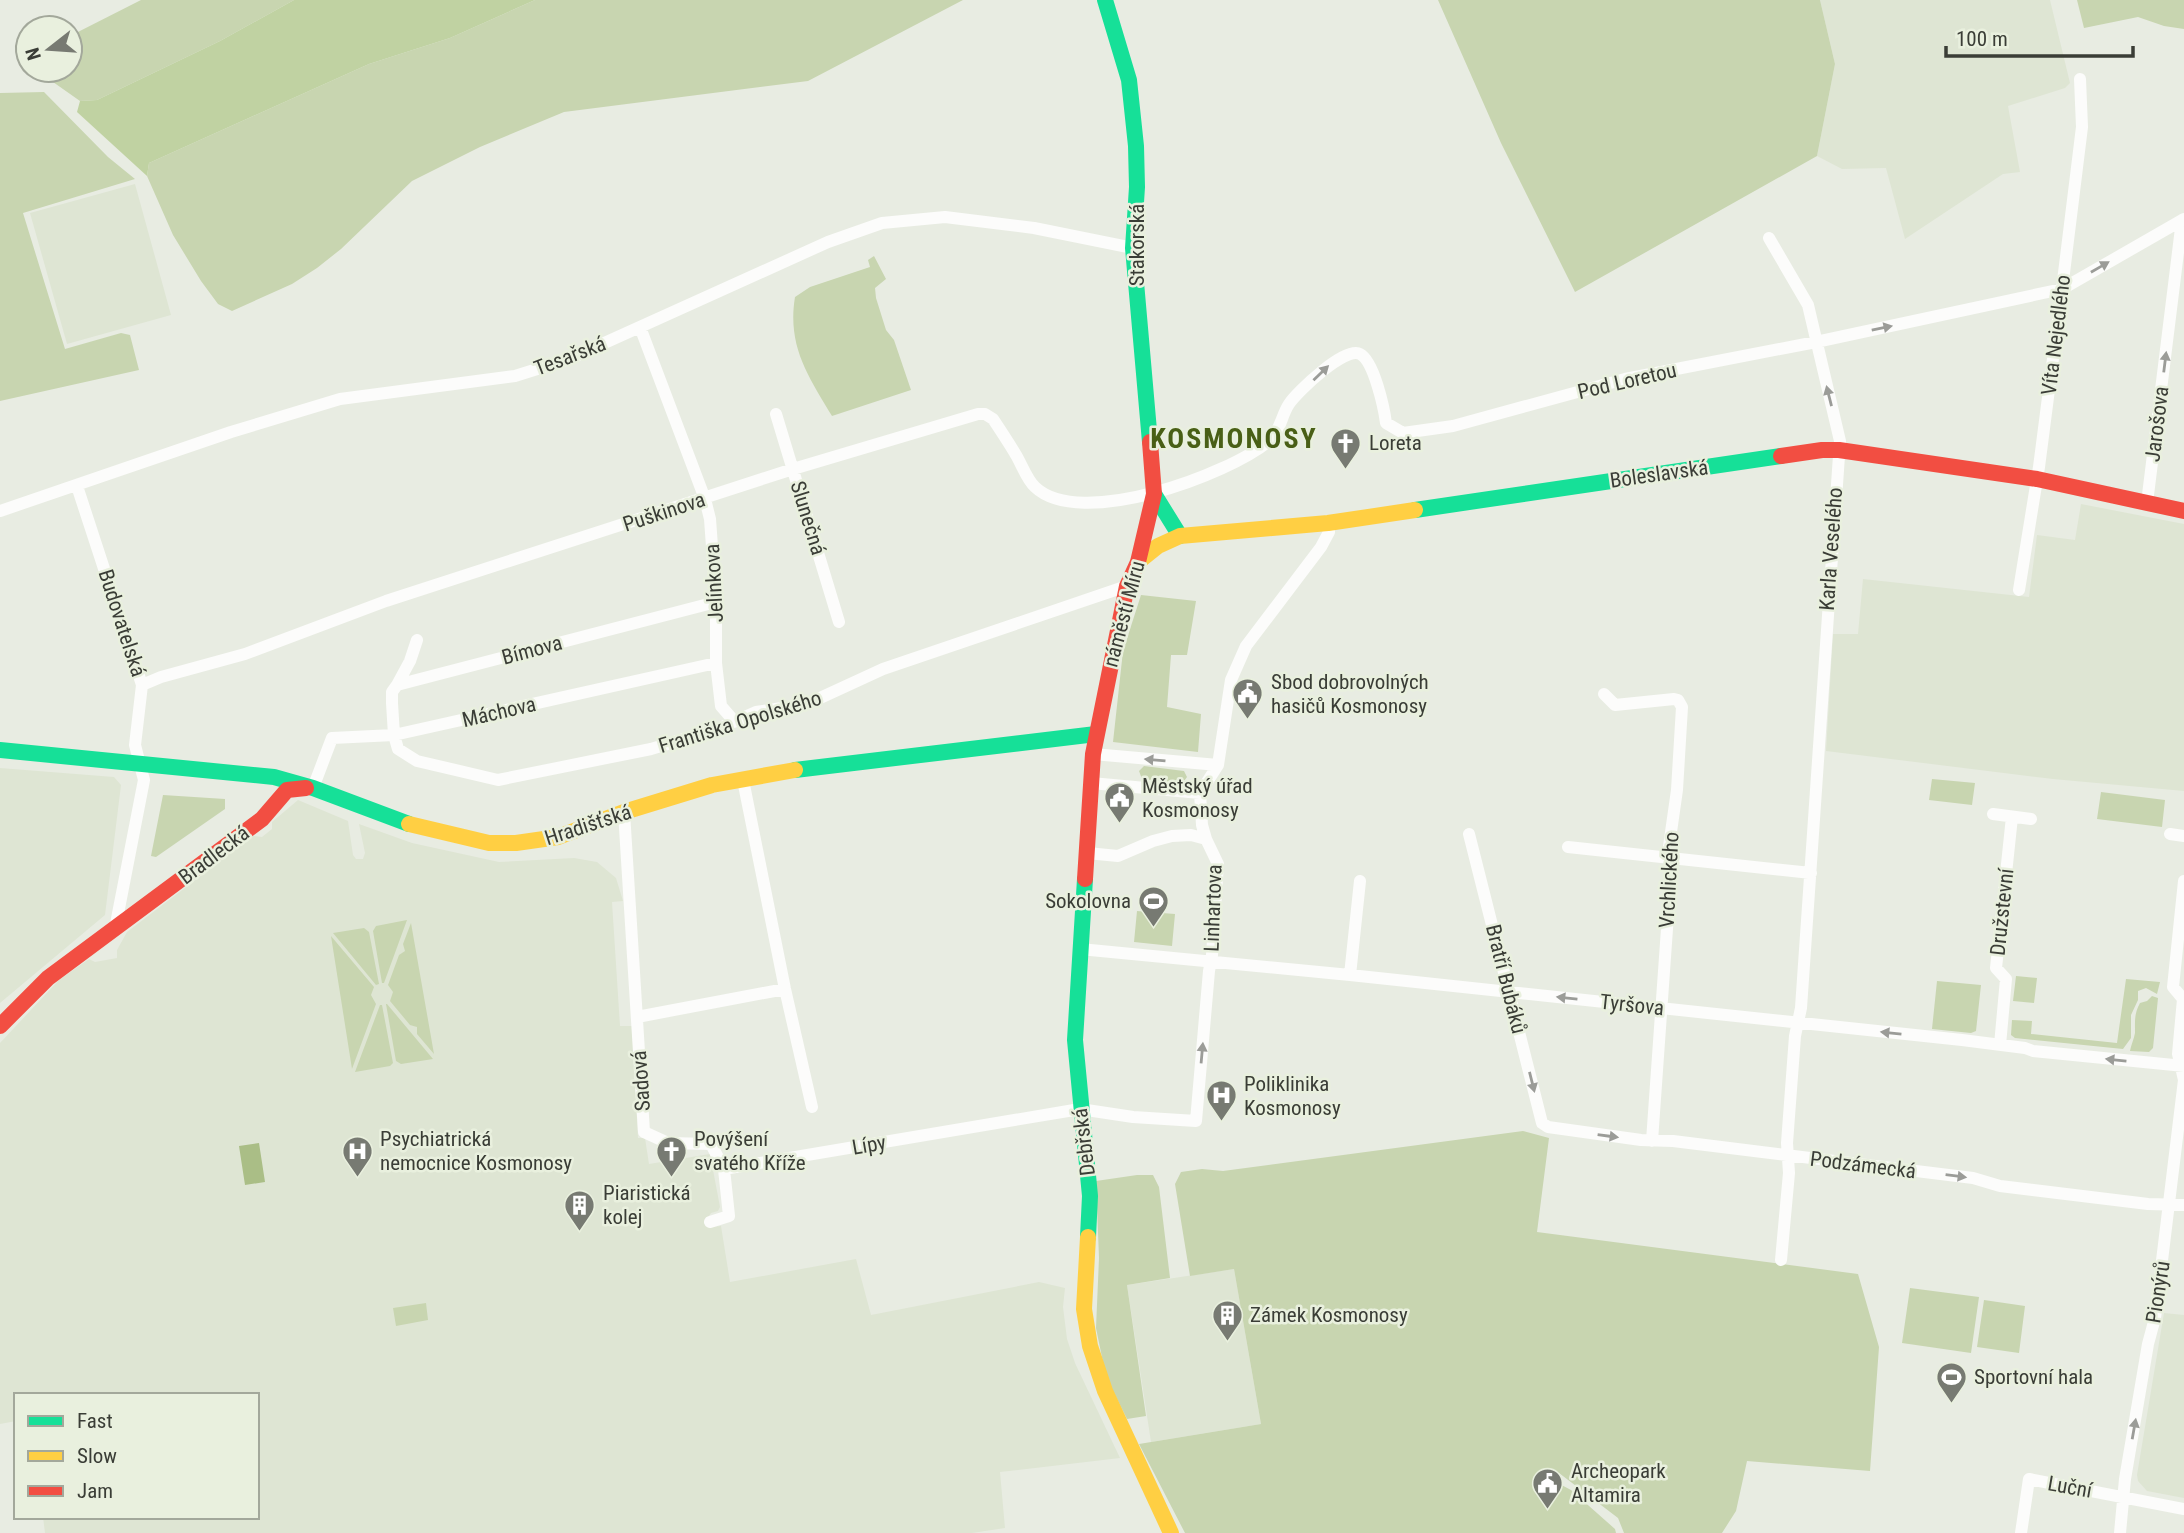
<svg xmlns="http://www.w3.org/2000/svg" width="2184" height="1533" font-family="'Roboto Condensed',sans-serif">
<style>
.built{fill:#dee5d3}
.green{fill:#c8d5b0}
.forest{fill:#c0d2a2}
.water{fill:#aabe86}
.lines{fill:none;stroke-linecap:round;stroke-linejoin:round}
.street{stroke:#fcfcfb;stroke-width:12}
.fast{stroke:#16e098;stroke-width:16}
.slow{stroke:#ffcf43;stroke-width:16}
.jam{stroke:#f24e42;stroke-width:16}
.oneway{fill:#9b9c98}
.labels{text-anchor:middle;dominant-baseline:central;stroke-width:5;stroke-linejoin:round;paint-order:stroke}
.street-label{font-size:21px;fill:#3a3d36;stroke:#e9f0de}
.poi-label{font-size:21px;fill:#3a3d36;stroke:#e9f0de;text-anchor:start}
.district-label{font-size:28px;font-weight:bold;letter-spacing:2px;fill:#495f16;stroke:#e9f0de}
</style>
<rect width="100%" height="100%" fill="#e8ece2"/>
<path class="built" d="M1820,0H2050L2070,83L2065,88L2008,106L2020,172L2003,174L1905,239L1886,168L1842,169L1817,156L1835,64Z
M135,184L171,315L67,344L30,213Z
M2081,504L2184,524V791L2053,779L1826,751L1833,634H1858L1863,579L2029,597L2037,535L2075,540Z
M0,768L114,777L121,785L105,915L0,1003Z
M298,800L348,821L353,855L356,859H363L365,853L359,824L412,843L499,862L574,858L597,862L616,878L623,901L612,902L620,1026H632L638,1138H645L649,1164L710,1154L720,1207L718,1211L711,1213L709,1216L711,1227L721,1226L730,1282L856,1259L871,1315L1039,1282L1065,1288L1063,1307L1067,1339L1075,1363L1120,1458L1000,1472L1005,1528L972,1533H45L43,1517H257V1395H16V1421L0,1424V1043L59,980L89,959L95,962L117,958V950L127,932L253,836L262,837L272,829V822Z
M1234,1269L1261,1424L1151,1442L1127,1285Z
M2164,1313L2184,1315V1498L2147,1491L2138,1481L2137,1475Z"/>
<path class="green" d="M141,0H294L220,41L97,100L80,101L36,70H70V36Z
M535,0H963L808,81L564,112L480,147L412,181L341,249L317,268L292,284L232,311L218,304L201,281L173,235L147,176L149,163L369,64L450,38Z
M1438,0H1820L1835,64L1817,156L1575,292L1501,143Z
M2077,0H2184V29L2164,26L2138,17L2084,28Z
M44,92L108,157L135,179L23,213L65,349L121,333L130,335L139,370L0,401V93Z
M874,256L886,279L875,288L876,298L886,330L894,340L911,390L832,416C808,376 787,346 795,297L810,287L870,267L868,260Z
M1141,595L1196,601L1187,655H1171L1167,707L1201,714L1198,752L1113,742L1123,651Z
M1144,766L1184,771L1187,777L1182,784L1142,779L1139,771Z
M1932,779L1975,783L1972,805L1929,800Z
M2101,792L2165,800L2162,827L2097,819Z
M163,795L225,799V809L156,857L151,856Z
M1137,911L1175,914L1172,946L1134,942Z
M407,920L384,983H382L373,931L376,926Z
M411,923L434,1054L417,1034V1027L410,1025L390,1001L393,992L388,985L399,955L405,951L403,944Z
M364,928L369,932L379,984L376,985L333,933Z
M331,936L374,987L371,995L376,1004L352,1069Z
M2016,976L2037,978L2034,1003L2013,1001Z
M2126,979L2160,982L2157,994L2146,988L2138,991V1000L2131,1015V1038L2123,1049L2015,1038L2011,1035L2012,1020L2032,1021L2031,1034L2117,1043Z
M1937,981L1981,985L1976,1031L1971,1033L1932,1029Z
M2152,996L2158,998L2153,1048L2149,1052L2130,1051C2131,1045 2134,1039 2135,1033C2135,1021 2134,1014 2140,1003L2147,1001Z
M386,1004H387L433,1059L401,1064L396,1061Z
M380,1005H382L393,1063L390,1066L355,1072Z
M1523,1131L1549,1138L1537,1232L1858,1274L1879,1347L1870,1471L1747,1461L1736,1511L1722,1533H1624L1618,1518L1559,1473L1550,1479L1571,1490L1615,1529L1616,1533H1185L1139,1444L1261,1424L1234,1269L1190,1276L1175,1184L1181,1172L1202,1169L1223,1171Z
M1137,1175H1153L1159,1187L1170,1278L1127,1285L1146,1416L1127,1419L1106,1377L1096,1328L1099,1258L1096,1181Z
M1910,1288L1979,1297L1971,1353L1902,1343Z
M1984,1300L2025,1306L2019,1353L1977,1347Z
M426,1303L428,1320L396,1326L393,1308Z"/>
<path class="forest" d="M294,0H535L450,38L369,64L149,163L147,176L77,112L80,101L97,100L220,41Z"/>
<path class="water" d="M259,1143L265,1182L245,1185L239,1146Z"/>
<g class="lines">
<path class="street" d="M1769,238L1808,305L1840,441L1801,1008L1795,1036L1787,1143L1789,1173L1781,1260
M640,327L705,499L710,519L716,602V663L721,706L734,721
M776,414L839,622
M77,486L142,685L135,745L144,780L115,929
M2147,503L2182,220
M0,511L231,432L340,399L515,376L569,359L828,242L882,223L945,217L1034,228L1133,248
M2019,590L2039,467L2062,289L2082,127L2080,79
M716,602L397,685L392,692V703L394,735L398,749L417,761L498,780L651,749L720,728L756,712L807,704L883,669L1127,586
M142,685L161,677L245,654L386,601L793,469L978,414H985L993,419C1001,431 1009,443 1016,455C1022,465 1027,480 1035,487C1080,530 1228,475 1269,441C1281,430 1281,416 1289,404C1298,391 1345,346 1360,354C1374,361 1384,408 1386,423L1403,433L1453,426L1625,379L1816,342L2062,289L2184,219
M397,685L410,661L417,640
M1604,694L1615,705L1674,699L1678,700L1682,707L1677,790L1669,846L1672,858L1652,1141
M1093,754L1218,765
M743,780L785,989L812,1107
M1091,783L1200,793
M313,788L332,738L394,735L716,663
M624,812L644,1132L668,1143L711,1144L724,1169L729,1216L710,1222
M1993,814L2031,819
M1469,834L1542,1123L1548,1127L1641,1140L1673,1141L1973,1178L2000,1186L2148,1204L2184,1205
M2170,834L2184,836
M1568,847L1811,873
M1087,853L1118,856L1153,841L1172,836L1191,835L1206,839
M1080,949L1350,975L1962,1040L2025,1048L2033,1051L2184,1066
M1350,975L1360,881
M637,1017L785,989
M2000,1045L2006,979L1996,968L2012,817
M724,1169L1080,1109L1133,1117L1196,1121L1209,971L1212,955L1218,864L1206,839L1202,825L1200,793L1218,765L1231,680L1246,646L1321,547L1329,532L1328,523
M2021,1533L2029,1479L2184,1509
M2120,1533L2125,1479L2148,1344L2155,1318L2184,1080L2178,1054L2183,999L2173,987L2184,881"/>
<path class="fast" d="M1105,0L1129,80L1136,146L1137,187L1133,248L1150,442
M1154,494L1180,536
M1415,510L1781,456
M0,750L274,777L313,788L409,824
M795,770L1096,734
M1085,879L1075,1040L1090,1196L1088,1237"/>
<path class="slow" d="M1138,562L1158,546L1180,536L1328,523L1415,510
M409,824L489,843H516L558,837L624,812L712,785L795,770
M1088,1237L1084,1309L1090,1346L1105,1391L1171,1533"/>
<path class="jam" d="M1781,456L1822,450H1839L2037,479L2184,511
M1085,879L1093,754L1127,586L1138,562L1154,494L1150,442
M0,1026L48,978L262,819L287,790L306,788"/>
</g>
<defs><path id="oneway-solid" d="M-6-.8H1V-3.2L6.5 0L1 3.2V.8H-6Z" transform="scale(1.75)"/></defs>
<g class="oneway">
<use href="#oneway-solid" transform="translate(2100 267) rotate(-30)"/>
<use href="#oneway-solid" transform="translate(1882 328) rotate(-12)"/>
<use href="#oneway-solid" transform="translate(2165 362) rotate(-83)"/>
<use href="#oneway-solid" transform="translate(1321 373) rotate(-44)"/>
<use href="#oneway-solid" transform="translate(1829 396) rotate(-104)"/>
<use href="#oneway-solid" transform="translate(1155 760) rotate(-175)"/>
<use href="#oneway-solid" transform="translate(1567 998) rotate(-174)"/>
<use href="#oneway-solid" transform="translate(1891 1033) rotate(-174)"/>
<use href="#oneway-solid" transform="translate(1202 1053) rotate(-85)"/>
<use href="#oneway-solid" transform="translate(2116 1060) rotate(-174)"/>
<use href="#oneway-solid" transform="translate(1532 1082) rotate(76)"/>
<use href="#oneway-solid" transform="translate(1608 1136) rotate(8)"/>
<use href="#oneway-solid" transform="translate(1956 1176) rotate(7)"/>
<use href="#oneway-solid" transform="translate(2134 1429) rotate(-80)"/>
</g>
<defs>
<symbol id="church-pin" viewBox="-11 -11 22 30"><path d="M0 17L-7.5 6A9.5 9.5 0 1 1 7.5 6Z" fill="#777a72" stroke="#e9f0de"/><path d="M-1.2-6h2.4v3.5h3.3v2.4h-3.3V6h-2.4V-.1h-3.3v-2.4h3.3Z" fill="#fff"/></symbol>
<symbol id="civic-pin" viewBox="-11 -11 22 30"><path d="M0 17L-7.5 6A9.5 9.5 0 1 1 7.5 6Z" fill="#777a72" stroke="#e9f0de"/><path d="M-.6-6.5H3V-4.5H.6V-3L4-1V1h2V6H-6V1h2V-1L-.6-3ZM-1.2 2.5V6h2.4V2.5Z" fill="#fff"/></symbol>
<symbol id="stadium-pin" viewBox="-11 -11 22 30"><path d="M0 17L-7.5 6A9.5 9.5 0 1 1 7.5 6Z" fill="#777a72" stroke="#e9f0de"/><path d="M0-5a6.5 5 0 1 0 0 10a6.5 5 0 1 0 0-10ZM-3.5-1.8h7v3.6h-7Z" fill="#fff"/></symbol>
<symbol id="hospital-pin" viewBox="-11 -11 22 30"><path d="M0 17L-7.5 6A9.5 9.5 0 1 1 7.5 6Z" fill="#777a72" stroke="#e9f0de"/><path d="M-5-5h3v3.5h4V-5h3V5h-3V1.5h-4V5h-3Z" fill="#fff"/></symbol>
<symbol id="building-pin" viewBox="-11 -11 22 30"><path d="M0 17L-7.5 6A9.5 9.5 0 1 1 7.5 6Z" fill="#777a72" stroke="#e9f0de"/><path d="M-4-6H4V6H1V3H-1V6H-4ZM-2.5-4.3h1.7v1.8h-1.7ZM.8-4.3h1.7v1.8H.8ZM-2.5-1h1.7V.8h-1.7ZM.8-1h1.7V.8H.8Z" fill="#fff"/></symbol>
</defs>
<g fill-rule="evenodd">
<use href="#church-pin" x="1328" y="426" width="35" height="47"/>
<use href="#civic-pin" x="1230" y="676" width="35" height="47"/>
<use href="#civic-pin" x="1102" y="780" width="35" height="47"/>
<use href="#stadium-pin" x="1136" y="884" width="35" height="47"/>
<use href="#hospital-pin" x="1204" y="1078" width="35" height="47"/>
<use href="#hospital-pin" x="340" y="1134" width="35" height="47"/>
<use href="#church-pin" x="654" y="1134" width="35" height="47"/>
<use href="#building-pin" x="562" y="1188" width="35" height="47"/>
<use href="#building-pin" x="1210" y="1298" width="35" height="47"/>
<use href="#stadium-pin" x="1934" y="1360" width="35" height="47"/>
<use href="#civic-pin" x="1530" y="1466" width="35" height="47"/>
</g>
<g class="labels">
<g class="street-label">
<text transform="translate(1137 245) rotate(-90)">Stakorská</text>
<text transform="translate(2056 335) rotate(-83)">Víta Nejedlého</text>
<text transform="translate(570 356) rotate(-21)">Tesařská</text>
<text transform="translate(1627 381) rotate(-13)">Pod Loretou</text>
<text transform="translate(2157 424) rotate(-83)">Jarošova</text>
<text transform="translate(1659 474) rotate(-8)">Boleslavská</text>
<text transform="translate(664 512) rotate(-18)">Puškinova</text>
<text transform="translate(808 518) rotate(73)">Slunečná</text>
<text transform="translate(1831 549) rotate(-86)">Karla Veselého</text>
<text transform="translate(714 583) rotate(-93)">Jelínkova</text>
<text transform="translate(1124 614) rotate(-75)">náměstí Míru</text>
<text transform="translate(122 623) rotate(72)">Budovatelská</text>
<text transform="translate(532 650) rotate(-15)">Bímova</text>
<text transform="translate(499 712) rotate(-13)">Máchova</text>
<text transform="translate(740 722) rotate(-17)">Františka Opolského</text>
<text transform="translate(588 825) rotate(-18)">Hradišťská</text>
<text transform="translate(214 855) rotate(-37)">Bradlecká</text>
<text transform="translate(1669 880) rotate(-87)">Vrchlického</text>
<text transform="translate(1213 908) rotate(-88)">Linhartova</text>
<text transform="translate(2002 912) rotate(-84)">Družstevní</text>
<text transform="translate(1506 979) rotate(76)">Bratří Bubáků</text>
<text transform="translate(1632 1005) rotate(6)">Tyršova</text>
<text transform="translate(641 1081) rotate(-94)">Sadová</text>
<text transform="translate(1084 1142) rotate(-97)">Debřská</text>
<text transform="translate(869 1145) rotate(-10)">Lípy</text>
<text transform="translate(1863 1165) rotate(7)">Podzámecká</text>
<text transform="translate(2158 1292) rotate(-81)">Pionýrů</text>
<text transform="translate(2070 1487) rotate(10)">Luční</text>
</g>
<g class="poi-label">
<text x="1369" y="443">Loreta</text>
<text x="1271" y="682">Sbod dobrovolných<tspan x="1271" dy="24">hasičů Kosmonosy</tspan></text>
<text x="1142" y="786">Městský úřad<tspan x="1142" dy="24">Kosmonosy</tspan></text>
<text x="1131" y="901" text-anchor="end">Sokolovna</text>
<text x="1244" y="1084">Poliklinika<tspan x="1244" dy="24">Kosmonosy</tspan></text>
<text x="380" y="1139">Psychiatrická<tspan x="380" dy="24">nemocnice Kosmonosy</tspan></text>
<text x="694" y="1139">Povýšení<tspan x="694" dy="24">svatého Kříže</tspan></text>
<text x="603" y="1193">Piaristická<tspan x="603" dy="24">kolej</tspan></text>
<text x="1250" y="1315">Zámek Kosmonosy</text>
<text x="1974" y="1377">Sportovní hala</text>
<text x="1571" y="1471">Archeopark<tspan x="1571" dy="24">Altamira</tspan></text>
</g>
<g class="district-label">
<text x="1234" y="438">KOSMONOSY</text>
</g>
</g>
<rect x="14" y="1393" width="245" height="126" fill="#e9f0de" stroke="#a3a89b" stroke-width="2"/>
<rect x="28" y="1416" width="35" height="10" fill="#16e098" stroke="#a3a89b" stroke-width="2"/>
<text x="77" y="1428" font-size="21" fill="#3a3d36">Fast</text>
<rect x="28" y="1451" width="35" height="10" fill="#ffcf43" stroke="#a3a89b" stroke-width="2"/>
<text x="77" y="1463" font-size="21" fill="#3a3d36">Slow</text>
<rect x="28" y="1486" width="35" height="10" fill="#f24e42" stroke="#a3a89b" stroke-width="2"/>
<text x="77" y="1498" font-size="21" fill="#3a3d36">Jam</text>
<g transform="translate(49 49) rotate(253)"><circle r="33" fill="#e9f0de" stroke="#a3a89b" stroke-width="2"/>
<path d="M0-5L12 26L0 18L-12 26Z" fill="#777a72"/>
<text y="-10" font-size="19" font-weight="bold" text-anchor="middle" fill="#3a3d36">N</text>
</g>
<path d="M1946 46v10h187v-10" fill="none" stroke="#3a3d36" stroke-width="3.5"/>
<text x="1956" y="46" font-size="21" fill="#3a3d36" stroke="#e9f0de" stroke-width="5" paint-order="stroke">100 m</text>
</svg>
